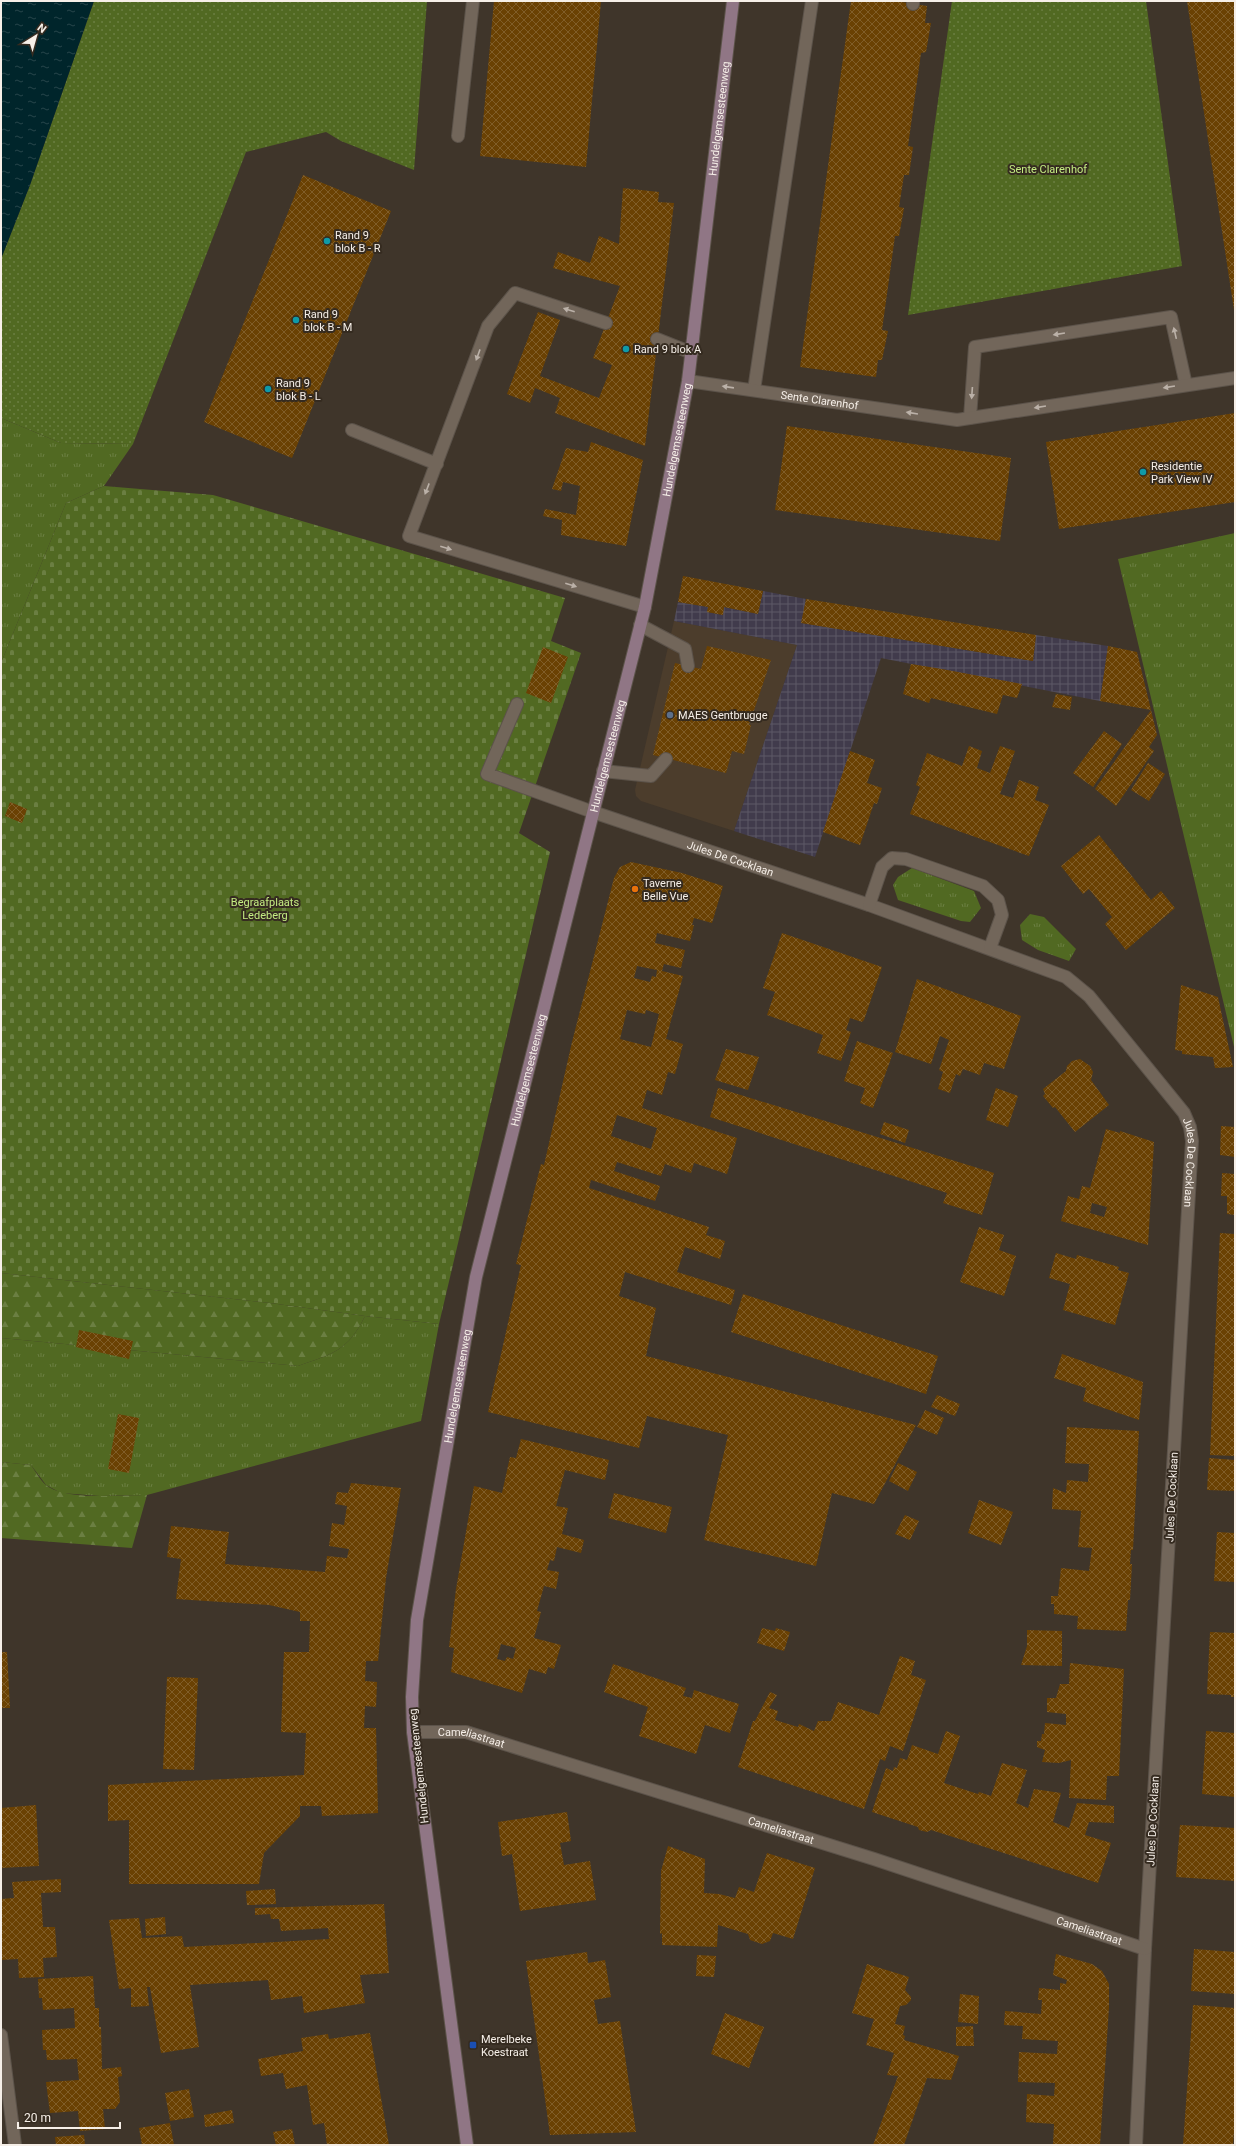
<svg xmlns="http://www.w3.org/2000/svg" width="1236" height="2146" font-family="Roboto,sans-serif">
<style>
.built{fill:#4c3d2c}
.industrial{fill:url(#industrial-grid)}
.grass{fill:url(#grass-tufts)}
.forest{fill:url(#forest-firs)}
.cemetery{fill:url(#cemetery-stones)}
.park{fill:url(#park-dots)}
.water{fill:url(#water-ripples)}
.building{fill:url(#building-cross-hatch);fill-rule:evenodd}
.lines{fill:none;stroke-linecap:round;stroke-linejoin:round}
.lane-casing{stroke:#5c534a;stroke-width:14}
.street-casing{stroke:#5c534a;stroke-width:14}
.secondary-casing{stroke:#5c534a;stroke-width:14}
.lane{stroke:#72665a;stroke-width:12}
.street{stroke:#72665a;stroke-width:12}
.secondary{stroke:#907685;stroke-width:12}
.oneway{fill:#bbb1a8}
.culture-dot{fill:#0f9aa8;stroke:#352b20;stroke-width:1.5}
.service-dot{fill:#5c6f8a;stroke:#352b20;stroke-width:1.5}
.food-dot{fill:#e8710a;stroke:#352b20;stroke-width:1.5}
.transit-dot{fill:#1a4fb4;stroke:#352b20;stroke-width:1.5}
.labels{text-anchor:middle;dominant-baseline:central;stroke-width:4;stroke-linejoin:round;paint-order:stroke}
.street-label{font-size:11px;fill:#f6efe8;stroke:#352b20}
.park-label{font-size:11px;fill:#c4ec82;stroke:#352b20}
.poi-label{font-size:11px;fill:#f6efe8;stroke:#352b20;text-anchor:start}
</style>
<defs>
<pattern id="industrial-grid" width="8" height="8" patternUnits="userSpaceOnUse"><rect width="8" height="8" fill="#413b4c"/><path d="M0 4h8M4 0v8" fill="none" stroke="#5d5866"/></pattern>
<pattern id="grass-tufts" width="24" height="20" patternUnits="userSpaceOnUse"><rect width="24" height="20" fill="#516922"/><path d="M3 7l-1-3M5 7V3M7 7l1-3M15 17l-1-3M17 17v-4M19 17l1-3" fill="none" stroke="#6b7f42"/></pattern>
<pattern id="forest-firs" width="22" height="20" patternUnits="userSpaceOnUse"><rect width="22" height="20" fill="#516922"/><path d="M5 1l3.5 6h-7zM16 11l3.5 6h-7z" fill="#6b7f42"/></pattern>
<pattern id="cemetery-stones" width="16" height="16" patternUnits="userSpaceOnUse"><rect width="16" height="16" fill="#516922"/><path d="M2 7V4a2 2 0 0 1 4 0v3zM10 15v-3a2 2 0 0 1 4 0v3z" fill="#6b7f42"/></pattern>
<pattern id="park-dots" width="8" height="8" patternUnits="userSpaceOnUse"><rect width="8" height="8" fill="#516922"/><path d="M2 2h.1M6 6h.1" fill="none" stroke="#6b7f42" stroke-width="1.8" stroke-linecap="round"/></pattern>
<pattern id="water-ripples" width="26" height="14" patternUnits="userSpaceOnUse"><rect width="26" height="14" fill="#00252b"/><path d="M2 4q2-2 4 0t4 0M15 11q2-2 4 0t4 0" fill="none" stroke="#26454a"/></pattern>
<pattern id="building-cross-hatch" width="8" height="8" patternUnits="userSpaceOnUse"><rect width="8" height="8" fill="#6a4103"/><path d="M0 0l8 8M0 8l8-8" fill="none" stroke="#805d28"/></pattern>
</defs>
<rect width="100%" height="100%" fill="#3f352a"/>
<path class="built" d="M674,621L797,645L734,831L641,801L636,796L635,790Z"/>
<path class="industrial" d="M763,591L806,599L802,623L1033,661L1036,635L1108,646L1100,701L881,658L815,857L734,831L797,645L674,621L678,602L708,607L707,612L722,615L724,607L758,614Z"/>
<path class="grass" d="M1,418L61,443L133,444L104,486L66,503L1,663Z
M1235,533V1051L1118,559Z
M912,868L974,891L981,908L970,922L961,921L898,900L893,885L898,877Z
M1030,914L1044,917L1076,949L1069,961L1038,950L1022,940L1020,925Z
M365,1316L439,1324L421,1421L147,1495L100,1496L61,1493L46,1485L31,1465L1,1462V1338L298,1366C332,1354 348,1351 365,1316Z"/>
<path class="forest" d="M1,1273L270,1303L365,1316C348,1351 332,1354 298,1366L1,1338Z
M1,1462L31,1465C36,1472 40,1480 46,1485C65,1501 123,1495 147,1495L132,1548L1,1538Z"/>
<path class="cemetery" d="M104,486L213,495L565,598L551,641L581,653L519,833L550,852L439,1324L365,1316L270,1303L1,1273V663L66,503Z"/>
<path class="park" d="M94,1H427L414,170L341,141L326,132L246,152L133,444L61,443L1,418V259L30,185Z
M952,1H1146L1182,266L908,315Z"/>
<path class="water" d="M1,1H94L30,185L1,259Z"/>
<path class="building" d="M494,1H601L586,167L480,156Z
M851,1H895L927,6L925,23H931L926,52L921,53L908,146L913,147L909,175H904L899,207L904,208L899,236H895L882,330L888,331L882,360H878L876,377L800,367Z
M1187,1H1235V310H1234Z
M303,175L391,211L292,458L204,422Z
M623,188L659,192L658,202L674,203L645,446L555,413L560,398L535,388L530,403L507,394L538,312L560,320L540,376L599,398L612,365L593,358L620,286L553,268L558,252L590,263L599,236L619,244Z
M1235,413V502L1059,529L1046,442Z
M787,426L1011,458L1000,541L775,510Z
M591,442L643,460L626,546L561,535L562,520L543,516L545,509L576,515L580,486L563,482L561,491L552,489L566,448L588,452Z
M683,576L763,591L758,614L724,607L723,615L707,612L708,607L678,602Z
M806,599L1036,635L1033,661L801,623Z
M707,646L771,660L749,725H751L744,754L732,751L726,773L653,755L675,663L701,669Z
M1108,646L1137,652L1151,710L1100,701Z
M543,647L568,657L551,703L526,693Z
M911,664L942,669L1022,684L1017,698L1003,695L997,714L931,698L929,703L903,694Z
M1056,694L1072,697L1070,710L1052,707Z
M1151,710L1157,735L1149,747L1154,751L1116,806L1095,789Z
M1104,731L1122,744L1093,787L1073,773Z
M969,746L982,751L977,768L990,773L1000,746L1015,751L1000,794L1013,798L1019,780L1039,787L1035,800L1049,805L1029,856L910,814L920,787L916,785L927,753L962,766Z
M850,751L875,760L867,783L882,788L877,804L874,803L860,845L823,832Z
M1148,763L1165,774L1149,801L1131,790Z
M10,802L27,809L22,823L5,816Z
M1099,835L1151,900L1161,891L1175,908L1126,950L1105,924L1112,917L1089,889L1083,894L1061,866Z
M631,862L682,873L723,886L712,923L694,918L692,925H694L690,941L657,933L655,943L685,950L681,968L664,964L662,971L683,976L666,1039L683,1044L675,1074L668,1072L662,1095L647,1090L642,1108L737,1138L727,1174L694,1163L691,1173L665,1164L661,1176L617,1162L614,1171L660,1186L655,1201L591,1180L589,1188L709,1227L706,1235L725,1241L720,1259L685,1247L677,1272L735,1290L731,1305L625,1272L619,1296L656,1308L646,1356L916,1425L874,1504L832,1493L816,1566L704,1540L728,1435L647,1416L639,1448L488,1412L521,1265L516,1264L541,1164L544,1165L572,1042L614,878L620,867ZM637,966L657,970L656,977L652,976L650,982L634,978ZM627,1010L645,1014L646,1010L659,1014L651,1047L620,1039ZM617,1115L657,1128L651,1149L611,1136Z
M782,933L882,967L864,1020L862,1022L850,1018L846,1030L851,1032L841,1061L817,1053L823,1035L767,1015L775,992L763,988Z
M917,979L1021,1016L1004,1069L984,1063L980,1075L963,1069L960,1076L956,1074L950,1093L938,1089L943,1072L939,1070L949,1040L940,1036L931,1064L895,1052Z
M1181,985L1218,997L1233,1067L1215,1068L1213,1057L1182,1054V1051L1175,1050Z
M857,1041L893,1053L873,1108L860,1103L865,1088L844,1081Z
M726,1049L759,1057L748,1090L715,1080Z
M1080,1059L1090,1066L1093,1072L1091,1080L1109,1105L1075,1132L1055,1107L1053,1108L1043,1096L1045,1094L1043,1089L1066,1071L1067,1066L1072,1061Z
M718,1088L994,1173L982,1215L943,1203L947,1193L710,1117Z
M996,1088L1018,1096L1008,1127L986,1120Z
M884,1122L909,1130L905,1143L880,1134Z
M1221,1126L1235,1127V1157L1220,1155Z
M1106,1129L1120,1133V1131L1154,1142L1148,1245L1061,1221L1068,1196L1079,1199L1082,1186L1090,1188ZM1092,1203L1107,1207L1104,1217L1090,1213Z
M1222,1173L1235,1174V1215L1227,1214V1196H1221Z
M979,1227L1004,1235L999,1250L1016,1256L1004,1296L960,1282Z
M1220,1233L1235,1234V1456L1210,1455Z
M1056,1253L1076,1259L1077,1255L1119,1267L1118,1270L1129,1273L1115,1325L1063,1310L1070,1284L1049,1278Z
M743,1294L938,1356L926,1394L731,1332Z
M79,1330L133,1341L129,1359L76,1347Z
M1062,1354L1143,1382L1139,1420L1083,1401L1086,1388L1054,1378Z
M937,1395L960,1404L955,1416L931,1407Z
M925,1410L944,1418L937,1435L917,1427Z
M118,1414L139,1418L129,1473L108,1469Z
M1067,1427L1139,1431L1133,1550H1131L1130,1564H1132L1130,1600H1128L1126,1631L1077,1629L1078,1616L1054,1614V1604H1051V1596H1058L1061,1568L1089,1571L1092,1548L1078,1547L1081,1511L1052,1509L1053,1488L1066,1493L1067,1480L1088,1482L1089,1464L1065,1463Z
M521,1439L609,1460L605,1480L565,1470L556,1506L568,1508L562,1534L584,1540L581,1553L557,1547L554,1561L550,1560L547,1570L559,1572L556,1589L544,1586L537,1611L541,1612L534,1638L561,1645L554,1669L548,1667L546,1674L529,1669L522,1693L451,1672L454,1648L449,1647L456,1589L474,1486L502,1493L510,1457L516,1458ZM501,1644L516,1648L513,1659L507,1657L505,1661L497,1659Z
M1209,1458L1235,1460V1491L1207,1490Z
M898,1463L917,1472L908,1491L889,1481Z
M351,1483L401,1488L386,1578L378,1661H366L365,1681L377,1682L376,1707L365,1706L364,1728H376L378,1813L322,1816L321,1806H300V1816L264,1853L259,1884H129V1820L108,1821V1785L304,1775L306,1733L281,1732L284,1652H309L310,1621H300V1612L269,1605L176,1599L181,1559L167,1557L171,1526L229,1532L225,1564L325,1572L327,1556L347,1558L349,1549L329,1546L332,1523L344,1525L347,1506L335,1504L337,1492L348,1493Z
M614,1493L672,1507L666,1533L608,1518Z
M979,1500L1013,1512L1001,1545L968,1533Z
M905,1515L919,1521L910,1540L895,1534Z
M1217,1532L1235,1533V1582L1214,1581Z
M762,1628L775,1631L776,1628L790,1632L784,1651L757,1643Z
M1027,1630L1062,1631V1666L1021,1665L1027,1646Z
M1210,1632L1235,1633V1697H1231V1695L1207,1694Z
M1,1652H7L10,1708H1Z
M900,1656L915,1661L911,1675L926,1680L903,1751L890,1746L885,1761L880,1759L864,1809L738,1767L753,1721H755L770,1692L777,1695L769,1708L778,1711L775,1720L798,1727L799,1724L814,1731L818,1721H831L838,1702L879,1715Z
M1070,1663L1124,1669L1119,1776H1107L1106,1800L1069,1798L1071,1760L1059,1763L1042,1762L1045,1750L1037,1747V1741H1041L1042,1734H1044L1045,1723L1066,1725V1714L1047,1712V1698H1056L1060,1684H1069Z
M613,1664L686,1688L683,1696L692,1698L694,1690L739,1704L730,1733L705,1725L696,1754L639,1736L648,1707L604,1692Z
M167,1677L198,1678L194,1770L163,1769Z
M946,1731L960,1736L944,1783L978,1794L979,1792L991,1796L1002,1763L1027,1770L1016,1803L1028,1808L1034,1789L1061,1793L1053,1822L1069,1828L1077,1803L1114,1806V1823L1089,1822L1085,1835L1111,1843L1098,1883L931,1830L927,1832L919,1830L918,1827L872,1812L886,1768L893,1771L894,1767L897,1768L900,1758L907,1760L912,1745L938,1754Z
M1206,1731L1235,1733V1797L1202,1794Z
M36,1805L39,1866L1,1868V1808Z
M567,1812L571,1841L560,1843L564,1865L590,1861L596,1900L520,1911L512,1854L502,1856L498,1822Z
M1180,1825L1235,1828V1881L1176,1877Z
M668,1846L705,1859L704,1893L719,1894L735,1898L739,1887L754,1892L767,1853L815,1868L793,1939L773,1933L770,1941L762,1944L750,1940L748,1934L718,1925L717,1947L662,1945V1933L660,1934L661,1871Z
M61,1879V1892L41,1893L43,1927H55L57,1957L43,1958L44,1977L19,1978L18,1959L1,1960V1899L14,1898L12,1882Z
M275,1889L276,1904L247,1905L246,1891Z
M384,1904L389,1973L360,1975L365,2003L304,2013L302,1996L271,2000L268,1980L190,1985L199,2047L161,2053L150,1987H147L149,2006L131,2007V1988L119,1989L109,1920L139,1918L142,1938L182,1936L184,1947L329,1939L328,1928L281,1931L279,1919H271L270,1914L255,1915V1908Z
M165,1917L166,1934L146,1936L145,1919Z
M1194,1949L1235,1952V1994L1191,1991Z
M587,1952L588,1963L605,1960L611,1997L594,2000L598,2024L620,2021L636,2132L550,2135L526,1961Z
M1056,1954L1092,1964L1102,1971L1109,1984V2007L1100,2145H1053L1054,2124L1026,2122L1027,2094L1054,2096L1055,2083L1018,2082L1019,2052L1057,2054L1058,2041L1022,2039L1023,2026L1004,2025L1005,2011L1041,2014L1042,2000H1038L1039,1988L1060,1990V1983L1066,1984L1067,1980L1053,1975Z
M697,1955L716,1956L714,1977L696,1976Z
M867,1964L909,1977L905,1990L911,1997V2000L906,2005L900,2006L895,2024L905,2026L903,2035L905,2036L904,2040L959,2056L951,2080L927,2078L904,2145H873L898,2076L887,2075L894,2053L866,2045L874,2019L852,2013Z
M93,1976L95,2008H99V2027H101L102,2069L121,2067L122,2076L118,2077L120,2102L115,2109H103L105,2129L80,2131L78,2111L50,2113L46,2082L79,2080L77,2059L47,2060L46,2050H43L42,2030L75,2028L74,2008L43,2010L42,1998H39L38,1979Z
M960,1994L979,1996L978,2024L958,2022Z
M1193,2005L1235,2008V2119L1233,2145H1183Z
M725,2013L764,2027L749,2068L711,2054Z
M973,2026L974,2046H956V2027Z
M370,2033L389,2145H327L324,2123L313,2125L307,2085L286,2089L283,2073L261,2076L258,2059L303,2051L301,2038L328,2034L329,2039Z
M189,2089L194,2117L170,2121L165,2093Z
M232,2110L234,2123L205,2127L204,2115Z
M170,2123L174,2145H142L139,2128Z
M292,2129L295,2145H276L273,2132Z
M84,2135L85,2145H56L55,2137Z"/>
<g class="lines">
<defs>
<path id="lane" d="M913,1V4
M458,136L473,1
M606,323L515,293L488,326L409,536L645,607
M657,339L692,353
M754,390L812,1
M970,418L975,347L1171,317L1186,385
M352,430L437,464
M640,625L685,649L688,666
M517,704L487,774L593,812
M603,771L651,776L666,759"/>
<g id="street">
<path id="s1" d="M688,381L957,420L1235,378"/>
<path id="s2" d="M593,812L869,905L1066,977L1089,996L1184,1113L1190,1127L1192,1141L1145,1949L1136,2145"/>
<path d="M869,905L882,867L892,858L906,859L983,886L998,900L1002,915L990,948"/>
<path id="s3" d="M413,1732H466L874,1859L1145,1949"/>
<path d="M1,2035L15,2145"/>
</g>
<g id="secondary">
<path id="s4" d="M467,2145L413,1732L412,1697L417,1620L476,1277L645,607L688,381L733,1"/>
</g>
</defs>
<use href="#lane" class="lane-casing"/>
<use href="#street" class="street-casing"/>
<use href="#secondary" class="secondary-casing"/>
<use href="#lane" class="lane"/>
<use href="#street" class="street"/>
<use href="#secondary" class="secondary"/>
</g>
<defs><path id="oneway-solid" d="M-6-.8H1V-3.2L6.5 0L1 3.2V.8H-6Z"/></defs>
<g class="oneway">
<use href="#oneway-solid" transform="translate(569 310) rotate(-162)"/>
<use href="#oneway-solid" transform="translate(1175 333) rotate(-103)"/>
<use href="#oneway-solid" transform="translate(1059 334) rotate(171)"/>
<use href="#oneway-solid" transform="translate(478 355) rotate(110)"/>
<use href="#oneway-solid" transform="translate(728 387) rotate(-172)"/>
<use href="#oneway-solid" transform="translate(1169 387) rotate(171)"/>
<use href="#oneway-solid" transform="translate(972 393) rotate(94)"/>
<use href="#oneway-solid" transform="translate(1040 407) rotate(171)"/>
<use href="#oneway-solid" transform="translate(912 413) rotate(-171)"/>
<use href="#oneway-solid" transform="translate(427 489) rotate(111)"/>
<use href="#oneway-solid" transform="translate(446 548) rotate(17)"/>
<use href="#oneway-solid" transform="translate(571 585) rotate(17)"/>
</g>
<g class="culture-dot">
<circle cx="327" cy="241" r="4"/>
<circle cx="296" cy="320" r="4"/>
<circle cx="626" cy="349" r="4"/>
<circle cx="268" cy="389" r="4"/>
<circle cx="1143" cy="472" r="4"/>
</g>
<circle class="service-dot" cx="670" cy="715" r="4"/>
<circle class="food-dot" cx="635" cy="889" r="4"/>
<rect class="transit-dot" x="469" y="2041" width="8" height="8" rx="2"/>
<g class="labels">
<g class="street-label">
<text stroke="none"><textPath href="#s4" startOffset="2062">Hundelgemsesteenweg</textPath></text>
<text stroke="none"><textPath href="#s1" startOffset="133">Sente Clarenhof</textPath></text>
<text stroke="none"><textPath href="#s4" startOffset="1738">Hundelgemsesteenweg</textPath></text>
<text stroke="none"><textPath href="#s4" startOffset="1414">Hundelgemsesteenweg</textPath></text>
<text stroke="none"><textPath href="#s2" startOffset="145">Jules De Cocklaan</textPath></text>
<text stroke="none"><textPath href="#s4" startOffset="1090">Hundelgemsesteenweg</textPath></text>
<text stroke="none"><textPath href="#s2" startOffset="732">Jules De Cocklaan</textPath></text>
<text stroke="none"><textPath href="#s4" startOffset="766">Hundelgemsesteenweg</textPath></text>
<text transform="translate(1172 1497) rotate(-87)">Jules De Cocklaan</text>
<text stroke="none"><textPath href="#s3" startOffset="59">Cameliastraat</textPath></text>
<text transform="translate(419 1766) rotate(-96)">Hundelgemsesteenweg</text>
<text transform="translate(1153 1821) rotate(-87)">Jules De Cocklaan</text>
<text stroke="none"><textPath href="#s3" startOffset="383">Cameliastraat</textPath></text>
<text stroke="none"><textPath href="#s3" startOffset="707">Cameliastraat</textPath></text>
</g>
<g class="park-label">
<text x="1048" y="169">Sente Clarenhof</text>
<text x="265" y="902">Begraafplaats<tspan x="265" dy="13">Ledeberg</tspan></text>
</g>
<g class="poi-label">
<text x="335" y="235">Rand 9<tspan x="335" dy="13">blok B - R</tspan></text>
<text x="304" y="314">Rand 9<tspan x="304" dy="13">blok B - M</tspan></text>
<text x="634" y="349">Rand 9 blok A</text>
<text x="276" y="383">Rand 9<tspan x="276" dy="13">blok B - L</tspan></text>
<text x="1151" y="466">Residentie<tspan x="1151" dy="13">Park View IV</tspan></text>
<text x="678" y="715">MAES Gentbrugge</text>
<text x="643" y="883">Taverne<tspan x="643" dy="13">Belle Vue</tspan></text>
<text x="481" y="2039">Merelbeke<tspan x="481" dy="13">Koestraat</tspan></text>
</g>
</g>
<rect width="1236" height="2146" fill="none" stroke="#f6efe8" stroke-width="4"/>
<g transform="translate(36 36) rotate(37)" stroke="#352b20" stroke-width="3" paint-order="stroke">
<path d="M0-3L7 15L0 10L-7 15Z" fill="#f6efe8"/>
<text y="-6" font-size="11" font-weight="bold" text-anchor="middle" fill="#f6efe8">N</text>
</g>
<path d="M18 2122v6h102v-6" fill="none" stroke="#f6efe8" stroke-width="2"/>
<text x="24" y="2122" font-size="12" fill="#f6efe8" stroke="#352b20" stroke-width="3" paint-order="stroke">20 m</text>
</svg>
